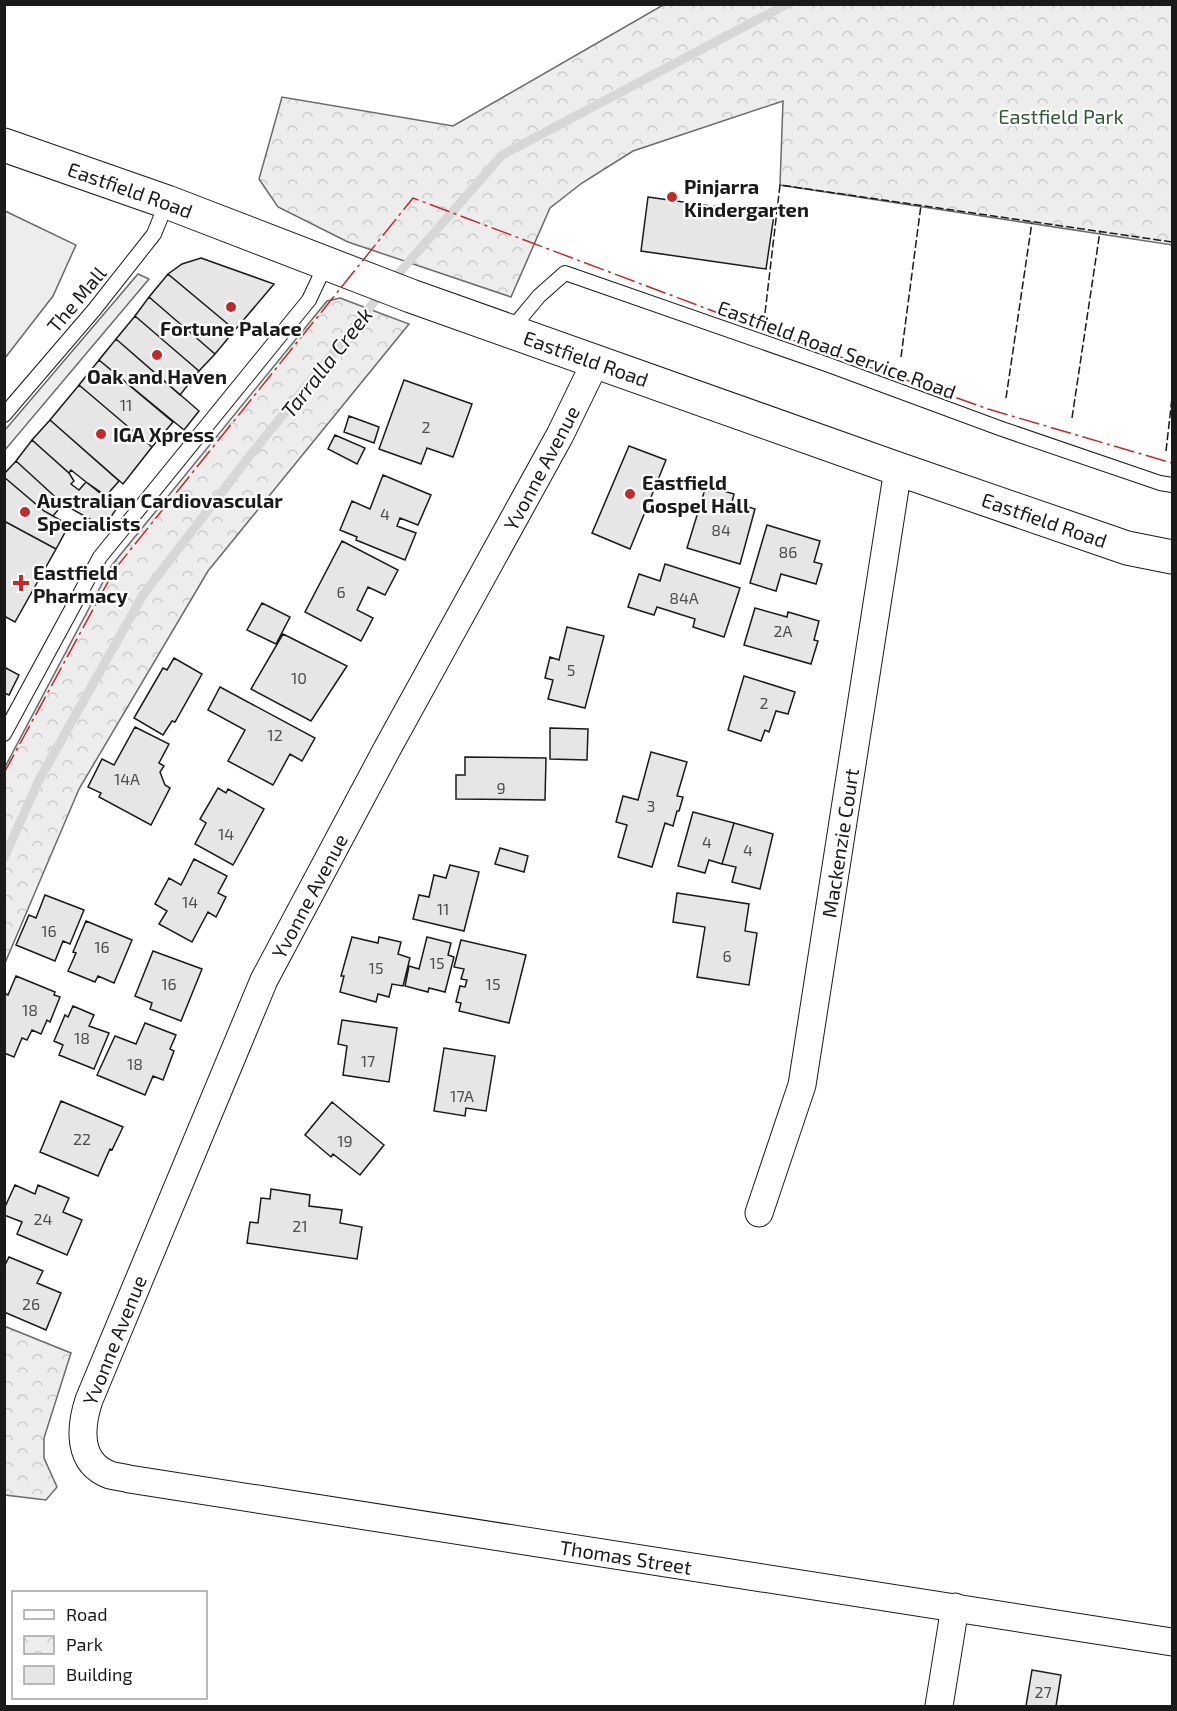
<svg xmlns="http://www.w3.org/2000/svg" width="1177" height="1711" font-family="'Exo 2',sans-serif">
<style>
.park{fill:url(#park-crowns);stroke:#6a6a6a;stroke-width:1.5}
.built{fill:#ededed;stroke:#6a6a6a;stroke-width:1.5}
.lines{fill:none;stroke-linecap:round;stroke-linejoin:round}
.stream{stroke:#d7d7d7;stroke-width:9}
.building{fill:#e6e6e6;stroke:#1a1a1a;stroke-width:1.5}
.lane-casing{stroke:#1a1a1a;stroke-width:16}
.street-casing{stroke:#1a1a1a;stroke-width:29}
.secondary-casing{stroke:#1a1a1a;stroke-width:35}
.lane{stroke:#fff;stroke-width:14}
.street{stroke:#fff;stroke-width:27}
.secondary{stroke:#fff;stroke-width:33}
.fence{stroke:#1a1a1a;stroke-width:1.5;stroke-dasharray:8 3;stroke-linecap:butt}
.power{stroke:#c62828;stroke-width:1.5;stroke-dasharray:21 4.5 3 4.5;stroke-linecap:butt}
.poi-dot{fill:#c62828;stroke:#fff;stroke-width:2}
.labels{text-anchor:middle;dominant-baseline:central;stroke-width:4.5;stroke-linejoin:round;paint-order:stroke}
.number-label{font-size:16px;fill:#4d4d4d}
.park-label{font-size:20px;fill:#2b5a34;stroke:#fff}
.poi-label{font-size:20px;font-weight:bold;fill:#1a1a1a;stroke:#fff;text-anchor:start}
.street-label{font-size:20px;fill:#1a1a1a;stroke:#fff}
.water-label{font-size:21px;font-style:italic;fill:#1a1a1a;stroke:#fff}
</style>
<defs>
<pattern id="park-crowns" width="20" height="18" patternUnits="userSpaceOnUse" patternTransform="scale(1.5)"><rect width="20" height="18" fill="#ededed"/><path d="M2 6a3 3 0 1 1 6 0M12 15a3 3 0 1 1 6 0" fill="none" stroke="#cbcbcb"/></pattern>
</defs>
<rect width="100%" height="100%" fill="#fff"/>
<path class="park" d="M663,5H1172V245L780,185L783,101L633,151L582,183L550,208L511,297L348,242L278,207L259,179L282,97L453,126Z
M340,298L409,324L208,571L79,789L5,963V767L112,565L327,301Z
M4,1326L71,1353L44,1438V1458L57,1487L46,1500L5,1495Z"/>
<path class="built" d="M5,211L76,245L53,296L5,358Z
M138,274L149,279L5,450V430Z"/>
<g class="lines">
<path class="stream" d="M392,281L502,155L787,4
M4,858L39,780L143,595L248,458L383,291"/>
</g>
<path class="building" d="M648,197L774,215L766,269L641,251Z
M201,258L274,284L235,330L168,274L182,264Z
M168,274L235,330L215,354L149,297Z
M149,297L215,354L199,371L135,316Z
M135,316L199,371L180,395L116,339Z
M116,339L199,411L184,430L99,360Z
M99,360L173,422L152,447L79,385Z
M404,380L472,404L453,457L427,448L421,464L379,449Z
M79,385L152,447L123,484L50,420Z
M349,416L379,427L374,443L344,432Z
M50,420L119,481L105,497L71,470L69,473L32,440Z
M335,435L365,448L357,464L328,449Z
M32,440L69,473L74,481L71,484L79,490L86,482L119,505L104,527L63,504L16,461Z
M629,446L666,460L630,549L592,533Z
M16,461L63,504L53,516L44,511L4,477V474Z
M383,475L431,495L418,525L400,518L397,526L416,533L405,560L356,540L357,537L340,530L352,501L370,509Z
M4,477L44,511L69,525L56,549L4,521Z
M706,486L734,494L732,502L755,509L740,564L687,548Z
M4,521L56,549L15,622L4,616Z
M767,525L820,541L814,562L822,564L816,584L781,574L776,591L750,583Z
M342,541L398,570L385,595L368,587L357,610L373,618L361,641L305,612Z
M665,564L740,588L724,637L693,627L695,619L657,607L654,615L628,607L639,574L660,581Z
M262,603L290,617L276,644L247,630Z
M755,608L787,617L788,612L819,621L814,640L818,641L811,664L744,645Z
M567,627L604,636L585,708L548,699L553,680L545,678L550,657L559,660Z
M283,634L347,666L311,721L251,689Z
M174,658L202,674L175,722L172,721L163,735L134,718L163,668L167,670Z
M4,667L19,675L9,695L4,693Z
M744,676L795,692L788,714L776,711L769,732L765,730L761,741L728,730Z
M220,687L315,738L302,761L290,754L273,785L228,761L245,730L208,710Z
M135,727L169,744L159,763L164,766L160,772L165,785L170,788L151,825L99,797L101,793L88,787L102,759L114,765Z
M550,728L588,729L587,760L550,759Z
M651,752L687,762L677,796L683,797L679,811H677L673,826L665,823L652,867L618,857L627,825L616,822L623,796L638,800Z
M465,757L546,758L545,800L456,799V775H465Z
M218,788L226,793L228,789L264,809L233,865L195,844L206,823L200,819Z
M693,812L734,823L722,864L709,860L705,873L678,866Z
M734,823L773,834L760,889L732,882L736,867L722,864Z
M500,848L528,856L524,872L495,864Z
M194,859L227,876L218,893L226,897L216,917L208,912L192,942L159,924L167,911L155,904L169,878L181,885Z
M450,865L479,872L464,931L413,919L419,895L429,897L434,875L446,878Z
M677,893L749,904L745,931L757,933L749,985L697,977L705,927L673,922Z
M45,895L84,910L70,944L63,941L55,961L16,945L29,915L36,918Z
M86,921L132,940L114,983L98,976L95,982L68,971L76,953L73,952Z
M352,937L378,943L379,937L401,942L398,954L410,958L403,986L392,984L389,997L378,994L376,1002L340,992L344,976H341Z
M427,937L451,943L448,955L454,957L445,992L429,988L428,992L405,986L409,966L419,969Z
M461,940L526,955L509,1023L459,1011L461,1003L456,1002L460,986L465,987L467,980L461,979L464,969L454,967Z
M153,951L202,969L181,1021L150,1009L152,1003L135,996Z
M16,976L55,992L54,995L60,997L50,1022L47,1020L41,1034L32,1030L27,1040L22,1038L14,1057L4,1053V993L8,995Z
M73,1006L94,1015L89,1026L109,1033L94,1069L59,1055L63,1045L54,1041L65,1015L68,1017Z
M342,1020L397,1028L389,1082L343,1075L347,1046L338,1044Z
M145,1023L176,1035L170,1049L174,1051L163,1080L153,1076L145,1095L97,1075L115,1036L136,1044Z
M444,1048L495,1056L486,1111L466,1108L465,1116L434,1111Z
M61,1101L123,1127L112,1150L110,1149L98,1176L40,1152Z
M332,1102L384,1145L360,1175L333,1154L331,1157L305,1135Z
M15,1185L35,1194L38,1185L69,1198L63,1212L82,1220L67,1255L17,1234L22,1222L4,1215V1209Z
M271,1189L310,1195L309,1206L342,1210L340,1223L362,1227L357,1259L247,1243L250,1222L258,1223L261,1198L270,1199Z
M9,1257L43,1271L37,1283L61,1293L46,1330L4,1312V1267Z
M1032,1670L1061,1675L1056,1706H1026Z"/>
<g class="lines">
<defs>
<path id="lane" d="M510,331L539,296L565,273L826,364L1002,429L1160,483L1172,485
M4,415L94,310L154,234L167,202
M4,734L100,557L309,300L326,264"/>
<g id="street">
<path id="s1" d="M596,361L560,435L387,749L264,980L89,1400C80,1427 77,1463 110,1475C116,1477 123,1477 129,1479L1172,1642"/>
<path id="s2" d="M759,1213L802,1085L898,469"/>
<path d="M939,1706L955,1607"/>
</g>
<g id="secondary">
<path id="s3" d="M4,145L167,202L411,296L898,469L1127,548L1172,557"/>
</g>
</defs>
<use href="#lane" class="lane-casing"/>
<use href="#street" class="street-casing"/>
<use href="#secondary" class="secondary-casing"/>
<use href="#lane" class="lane"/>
<use href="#street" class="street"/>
<use href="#secondary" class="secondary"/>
<path class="fence" d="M765,313L780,185L1172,242
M901,357L921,205
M1006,398L1032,222
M1072,418L1100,231
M1166,451L1172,398"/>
<path class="power" d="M4,773L115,569L413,198L750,325L988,409L1172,463"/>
</g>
<g class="poi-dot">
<circle cx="672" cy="197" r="6"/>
<circle cx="231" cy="307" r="6"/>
<circle cx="157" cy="355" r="6"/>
<circle cx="101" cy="434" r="6"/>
<circle cx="630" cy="494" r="6"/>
<circle cx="25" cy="512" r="6"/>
<path d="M18 574h6v6h6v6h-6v6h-6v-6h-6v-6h6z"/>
</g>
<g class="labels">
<g class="number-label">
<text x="126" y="404">11</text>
<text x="426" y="426">2</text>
<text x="385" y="513">4</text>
<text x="721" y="529">84</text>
<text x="788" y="551">86</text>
<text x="341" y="591">6</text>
<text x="684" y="597">84A</text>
<text x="783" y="630">2A</text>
<text x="571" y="669">5</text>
<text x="299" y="677">10</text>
<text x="764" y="702">2</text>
<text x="275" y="734">12</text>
<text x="127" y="778">14A</text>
<text x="501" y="787">9</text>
<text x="651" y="805">3</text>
<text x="226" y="833">14</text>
<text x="707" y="841">4</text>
<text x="748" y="849">4</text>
<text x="190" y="901">14</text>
<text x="443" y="908">11</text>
<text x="49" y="930">16</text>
<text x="102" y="946">16</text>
<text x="727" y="955">6</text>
<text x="437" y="962">15</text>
<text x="376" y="967">15</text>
<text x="169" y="983">16</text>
<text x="493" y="983">15</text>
<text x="30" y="1009">18</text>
<text x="82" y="1037">18</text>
<text x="368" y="1060">17</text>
<text x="135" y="1063">18</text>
<text x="462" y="1095">17A</text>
<text x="82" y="1138">22</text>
<text x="345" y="1140">19</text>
<text x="43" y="1218">24</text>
<text x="300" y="1225">21</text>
<text x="31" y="1303">26</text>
<text x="1043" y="1691">27</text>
</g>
<g class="park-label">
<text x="1061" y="116">Eastfield Park</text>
</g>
<g class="poi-label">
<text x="684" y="186">Pinjarra<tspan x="684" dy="23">Kindergarten</tspan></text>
<text x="231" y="328" text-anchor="middle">Fortune Palace</text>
<text x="157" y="376" text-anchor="middle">Oak and Haven</text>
<text x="113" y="434">IGA Xpress</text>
<text x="642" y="482">Eastfield<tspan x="642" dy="23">Gospel Hall</tspan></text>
<text x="37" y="500">Australian Cardiovascular<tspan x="37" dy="23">Specialists</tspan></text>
<text x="33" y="572">Eastfield<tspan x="33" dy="23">Pharmacy</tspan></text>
</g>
<g class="street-label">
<text stroke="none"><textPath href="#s3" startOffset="134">Eastfield Road</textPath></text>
<text transform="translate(76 299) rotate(-50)">The Mall</text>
<text transform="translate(837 349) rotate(20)">Eastfield Road Service Road</text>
<text stroke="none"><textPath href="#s3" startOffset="620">Eastfield Road</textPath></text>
<text transform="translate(541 468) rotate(-62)">Yvonne Avenue</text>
<text stroke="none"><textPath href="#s3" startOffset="1106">Eastfield Road</textPath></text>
<text stroke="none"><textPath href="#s2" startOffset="380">Mackenzie Court</textPath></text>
<text transform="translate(309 896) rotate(-62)">Yvonne Avenue</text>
<text transform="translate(114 1340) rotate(-68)">Yvonne Avenue</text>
<text stroke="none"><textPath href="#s1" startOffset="1767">Thomas Street</textPath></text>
</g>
<g class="water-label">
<text transform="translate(326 362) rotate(-52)">Tarralla Creek</text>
</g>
</g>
<rect width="1177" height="1711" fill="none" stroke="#1a1a1a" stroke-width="12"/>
<rect x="12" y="1591" width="195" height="108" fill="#ffffff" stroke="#a3a3a3" stroke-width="1.5"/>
<rect x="24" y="1610" width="30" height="9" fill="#ffffff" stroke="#a3a3a3" stroke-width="1.5"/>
<text x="66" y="1621" font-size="18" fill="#1a1a1a">Road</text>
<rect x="24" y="1636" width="30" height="18" fill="url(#park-crowns)" stroke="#a3a3a3" stroke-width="1.5"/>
<text x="66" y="1651" font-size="18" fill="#1a1a1a">Park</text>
<rect x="24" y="1666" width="30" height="18" fill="#e6e6e6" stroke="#a3a3a3" stroke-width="1.5"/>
<text x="66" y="1681" font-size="18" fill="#1a1a1a">Building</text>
</svg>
